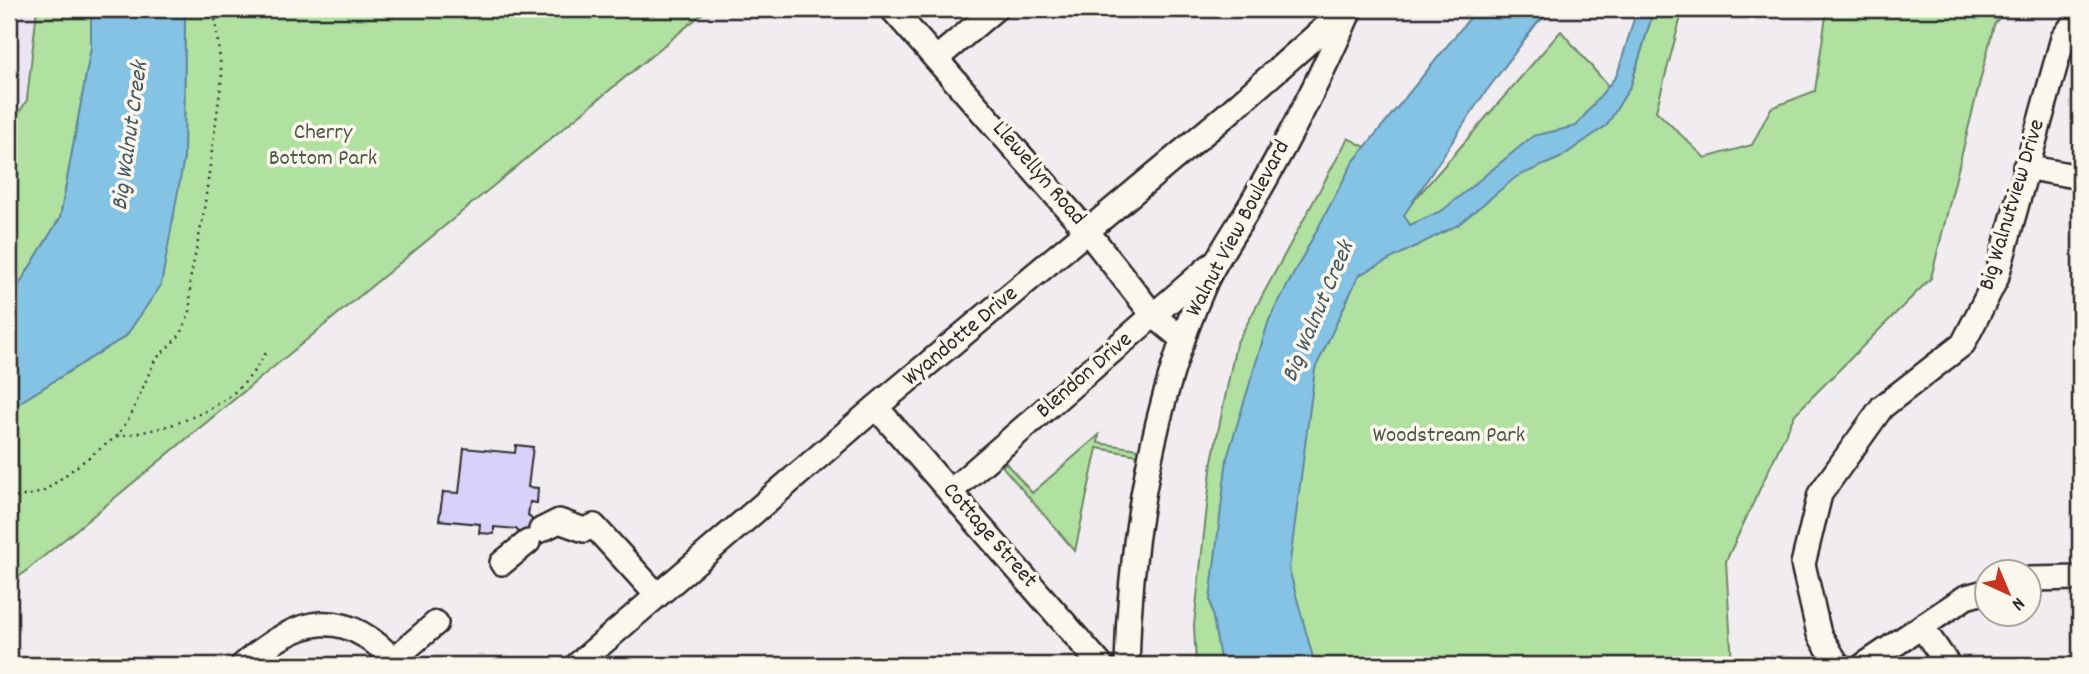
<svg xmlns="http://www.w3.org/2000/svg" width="2089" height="674" font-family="Dekko,sans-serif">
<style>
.built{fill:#eae4f3}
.green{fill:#b0e1a1;stroke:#6e8666;stroke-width:2}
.water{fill:#85c3e5;stroke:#61869b;stroke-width:2}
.building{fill:#d9d1f9;stroke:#2b2b2b;stroke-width:2}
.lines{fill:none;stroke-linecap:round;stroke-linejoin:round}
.minor-casing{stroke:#2b2b2b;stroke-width:28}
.path{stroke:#2b2b2b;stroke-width:2.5;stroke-dasharray:2 5;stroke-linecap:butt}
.minor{stroke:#fbf7ec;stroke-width:23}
.labels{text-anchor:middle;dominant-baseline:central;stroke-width:7;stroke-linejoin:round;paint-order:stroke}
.park-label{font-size:23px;fill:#4c5848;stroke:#fbf7ec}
.street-label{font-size:23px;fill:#2b2b2b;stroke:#fbf7ec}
.water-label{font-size:24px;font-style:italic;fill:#465963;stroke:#fbf7ec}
</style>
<rect width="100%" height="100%" fill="#f1ecf0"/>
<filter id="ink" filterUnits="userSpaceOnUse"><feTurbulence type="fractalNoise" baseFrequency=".0143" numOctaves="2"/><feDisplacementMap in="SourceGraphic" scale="14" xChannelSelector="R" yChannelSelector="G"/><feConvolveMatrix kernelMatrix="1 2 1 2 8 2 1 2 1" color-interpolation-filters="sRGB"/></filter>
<g filter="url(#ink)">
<path class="built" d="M9,9H37L27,100L9,129Z"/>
<path class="green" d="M37,9H91V48L60,218L9,301V129L27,100Z
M185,9H708L9,585V409L126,336L184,158Z
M1654,9H1683L1656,111L1705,158L1752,145L1771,108L1815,91L1827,9H2005L1994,25L1931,278L1795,414L1726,561L1732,665H1196L1194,625L1212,461L1236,344L1348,138L1412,171L1404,212L1561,31L1621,101L1631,85Z
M1099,435L1098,443L1139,449L1138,455L1097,448L1075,551L1002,466L1006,463L1032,493Z"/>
<path class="water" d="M91,9H185L184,158L161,285L126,336L9,409V301L60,218L91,48Z
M1477,9H1558L1537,23L1479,101L1404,215L1410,225L1443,210L1533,136L1576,126L1617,75L1637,9H1654L1631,85L1607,125L1560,158L1516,177L1458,225L1359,275L1315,369L1289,569L1315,665H1221L1210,600L1227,458L1269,320L1353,162Z"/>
<path class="building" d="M516,445L533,447L528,487L538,488L537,503L530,502L528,515L548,538L535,550L516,529L494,527V534L479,533L480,524L439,520L443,492L459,493L464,448L515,453Z"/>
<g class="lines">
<defs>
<path id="minor" d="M892,9L1087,231L1153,315L1182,339
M936,59L995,9
M2025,167L2080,177
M876,407L1101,665
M951,491L1210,266
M541,530L559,521L584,530L594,526L657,595
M502,563L528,542
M2030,579L2080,578
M1922,627L1948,665
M393,660L436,623
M243,665C300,616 345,604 398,665
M577,665L876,407L1225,116L1346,9
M1127,665C1130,537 1153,401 1205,283C1219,253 1239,226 1256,196C1290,137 1322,75 1349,12
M1838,665L1819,634L1803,564L1820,494L1882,407L1963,344L1996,279L2063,38L2080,15
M1864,665L1966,597L1988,591"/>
</defs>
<use href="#minor" class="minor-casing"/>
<path class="path" d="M117,436C161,431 214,416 246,381C254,372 261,360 268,350
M9,499L43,492L117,436L130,417L155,360L181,334L190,311V280L203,217L222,77L214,9"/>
<use href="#minor" class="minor"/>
</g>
</g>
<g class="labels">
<g class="park-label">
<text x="323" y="133">Cherry<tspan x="323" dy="26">Bottom Park</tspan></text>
<text x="1449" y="436">Woodstream Park</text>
</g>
<g class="street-label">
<text transform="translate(1038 174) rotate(49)">Llewellyn Road</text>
<text transform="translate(2013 205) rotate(-73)">Big Walnutview Drive</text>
<text transform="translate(1239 229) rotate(-62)">Walnut View Boulevard</text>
<text transform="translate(961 337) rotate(-40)">Wyandotte Drive</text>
<text transform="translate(1085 376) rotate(-41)">Blendon Drive</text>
<text transform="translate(989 536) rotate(49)">Cottage Street</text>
</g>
<g class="water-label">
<text transform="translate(131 136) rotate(-82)">Big Walnut Creek</text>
<text transform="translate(1319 312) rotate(-67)">Big Walnut Creek</text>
</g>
</g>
<rect width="2089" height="674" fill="none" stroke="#fbf7ec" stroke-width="35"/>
<rect x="18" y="18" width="2054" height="639" fill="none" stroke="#2b2b2b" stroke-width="2.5" filter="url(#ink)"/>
<g transform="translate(2008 593) rotate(136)"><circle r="33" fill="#fbf7ec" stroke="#a8a59f" stroke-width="2"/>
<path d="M0-5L12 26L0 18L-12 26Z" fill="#c8321e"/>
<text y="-10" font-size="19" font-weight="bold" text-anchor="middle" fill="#2b2b2b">N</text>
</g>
</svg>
